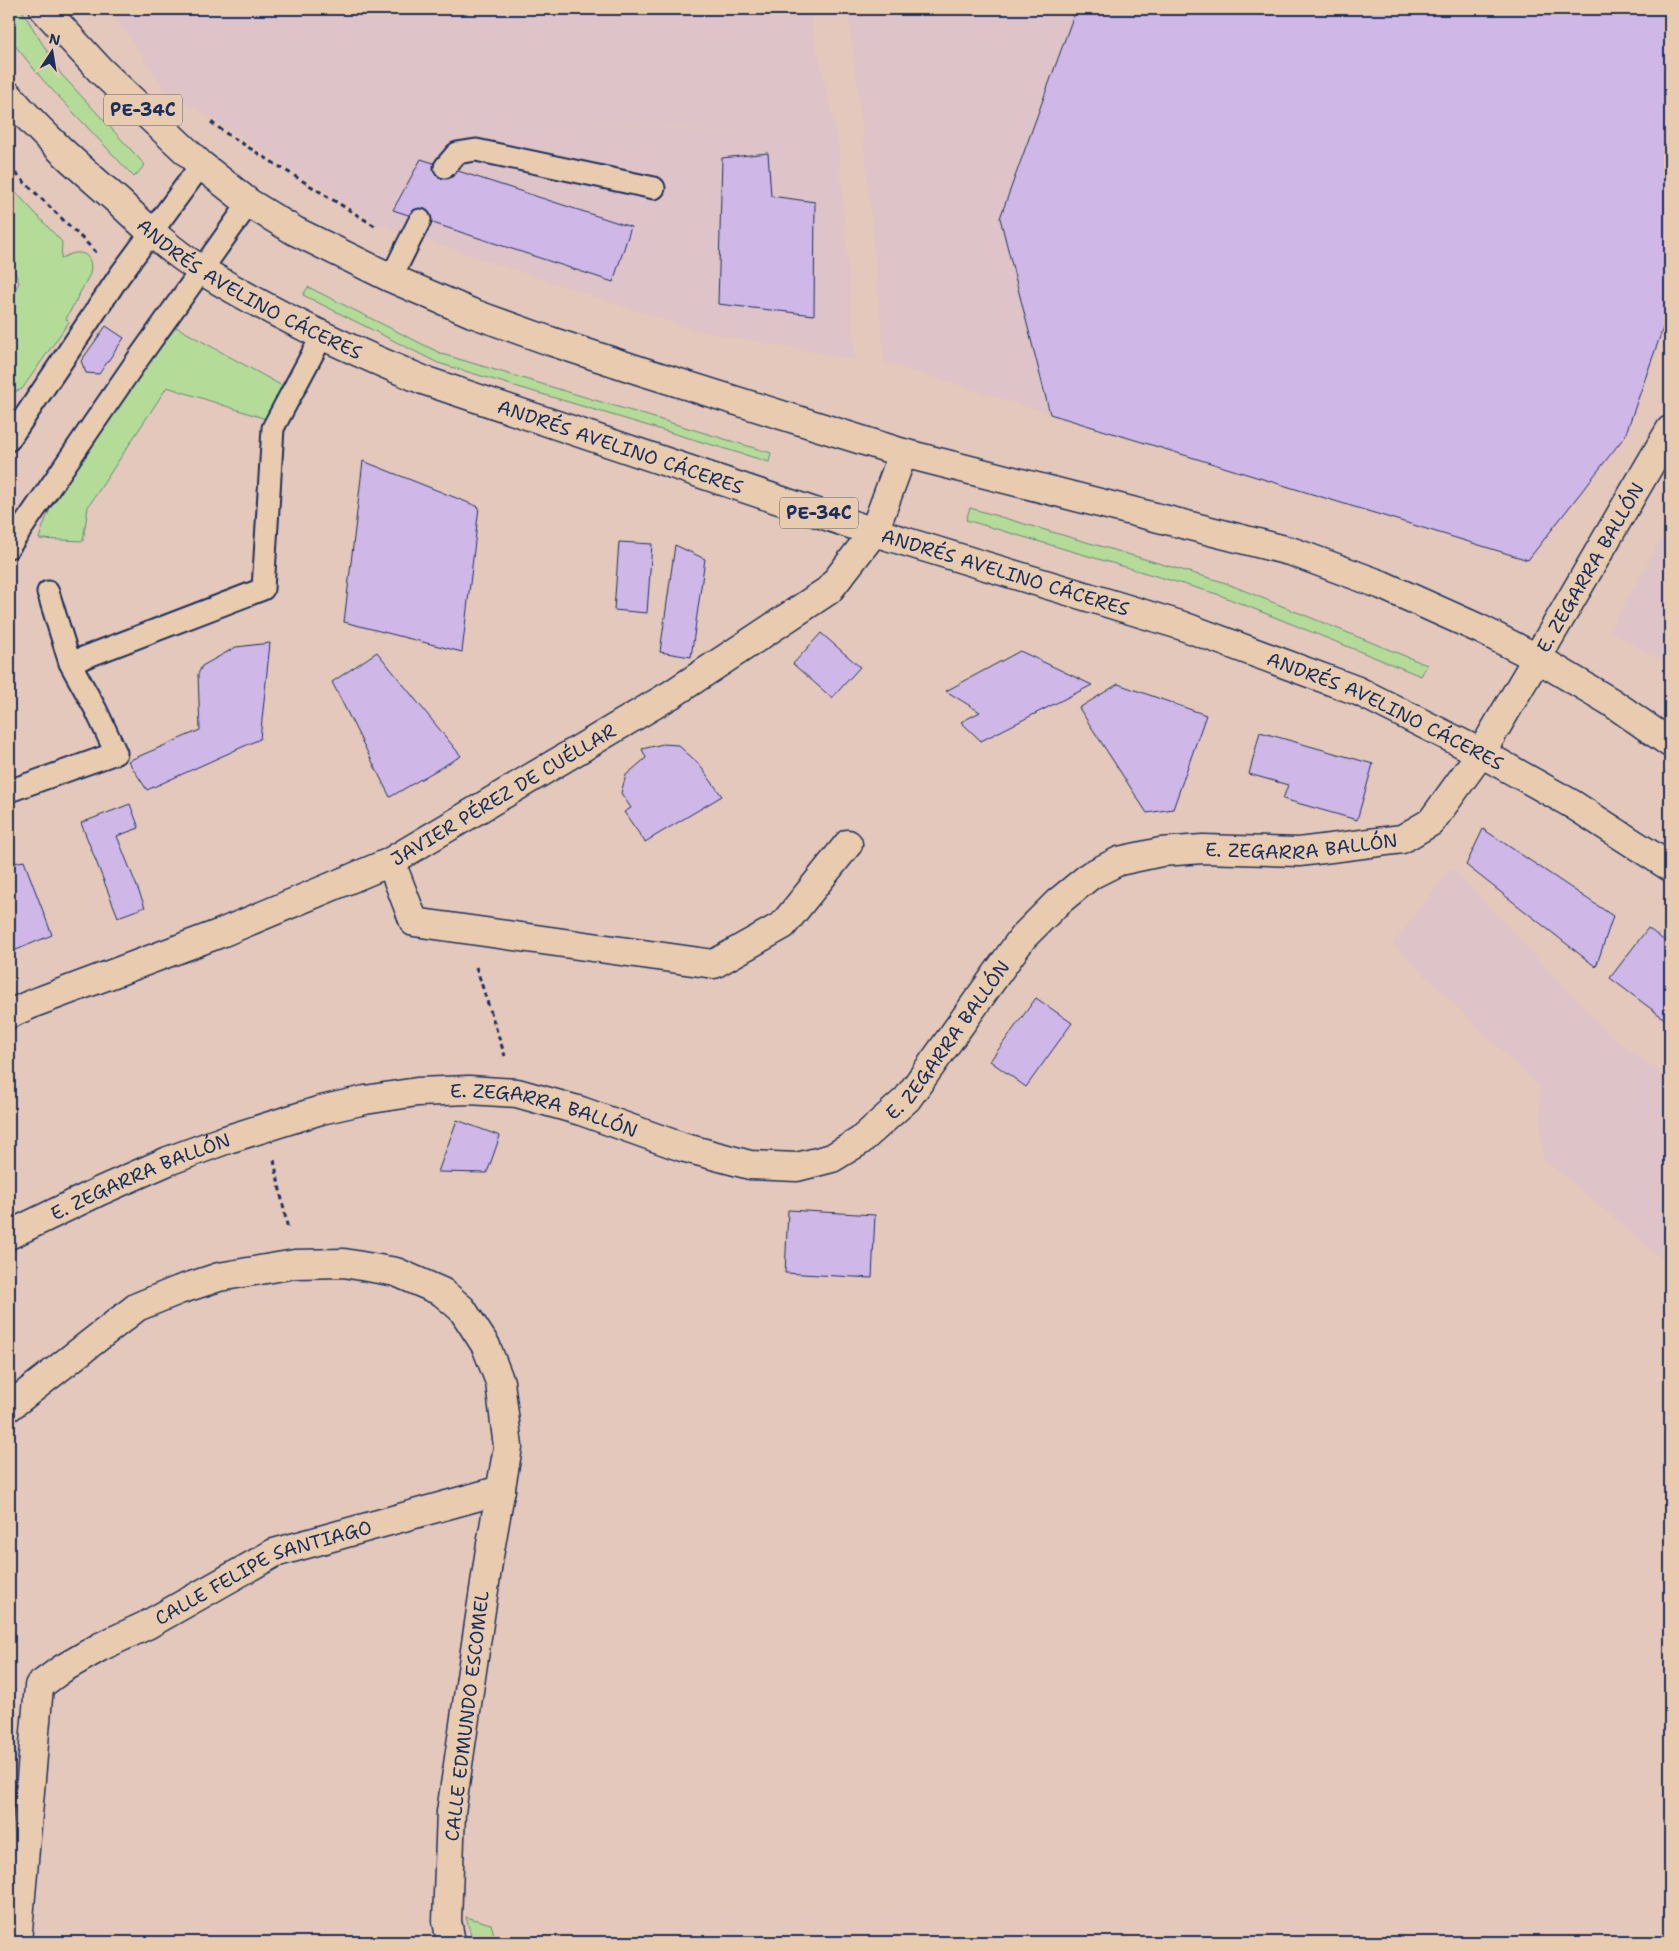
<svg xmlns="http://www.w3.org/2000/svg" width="1679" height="1951" font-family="'Shantell Sans',sans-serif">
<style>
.built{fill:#dec3c8;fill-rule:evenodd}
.green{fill:#b4db98;stroke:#68857b}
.building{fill:#cfb7e7;stroke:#1b2f5e}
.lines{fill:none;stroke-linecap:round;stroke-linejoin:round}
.service-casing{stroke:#1b2f5e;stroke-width:25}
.pedestrian-casing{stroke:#1b2f5e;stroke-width:31}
.minor-casing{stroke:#1b2f5e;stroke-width:31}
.tertiary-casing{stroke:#1b2f5e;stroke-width:31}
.trunk-casing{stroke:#1b2f5e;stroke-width:31}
.path{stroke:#1b2f5e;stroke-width:3;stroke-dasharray:5 4;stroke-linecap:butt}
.service{stroke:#e9ccb0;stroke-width:21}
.pedestrian{stroke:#e9ccb0;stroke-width:28}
.minor{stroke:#e9ccb0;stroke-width:28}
.tertiary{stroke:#e9ccb0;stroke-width:28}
.trunk{stroke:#e9ccb0;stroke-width:28}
.labels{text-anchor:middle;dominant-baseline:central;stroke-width:4;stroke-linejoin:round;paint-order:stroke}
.shield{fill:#e9ccb0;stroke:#595e77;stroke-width:1}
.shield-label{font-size:18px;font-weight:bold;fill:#1b2f5e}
.street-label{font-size:19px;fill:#1b2f5e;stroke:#e9ccb0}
</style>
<rect width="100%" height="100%" fill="#e4c8bb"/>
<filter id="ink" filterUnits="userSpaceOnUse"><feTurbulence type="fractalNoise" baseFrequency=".02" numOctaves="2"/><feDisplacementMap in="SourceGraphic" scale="10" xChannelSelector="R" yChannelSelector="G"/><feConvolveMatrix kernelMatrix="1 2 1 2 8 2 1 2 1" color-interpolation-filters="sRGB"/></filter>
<g filter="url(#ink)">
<path class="built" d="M110,9H808L838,144L855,360L691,329L378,224L165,89ZM560,116H561L767,137L685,130Z
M848,9H1076L1000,218L1050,414L885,362L862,122Z
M1670,522V665L1610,631Z
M1452,868L1609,1035L1670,1080V1265L1543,1158L1539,1087L1393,944Z"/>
<path class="green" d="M9,9H21L61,74L145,165L134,177L43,80L9,38Z
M9,185L62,242L61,259C76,248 95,251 90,274L66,319L69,322L22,389L9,394V299L19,283L9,257Z
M308,287L442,354L771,453L769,462L438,363L303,295Z
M176,327L286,388L266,419L167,387L88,507L83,541L39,539C51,496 75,468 99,433C124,397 150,361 176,327Z
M970,508L1223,582L1427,665L1421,676L1217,594L966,520Z
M466,1917L491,1924L496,1942H473Z"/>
<path class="building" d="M1076,9H1670V308L1625,436L1528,560L1050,414L1000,218Z
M768,153L771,196L815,202L814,315L718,304L722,158Z
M421,159L631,227L613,282L393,210Z
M106,326L124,338L99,374L86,373L81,361Z
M363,461L479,507L462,652L344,622Z
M619,542L652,544L647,613L614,610Z
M675,545L705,559L691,657L660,652Z
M821,633L860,667L832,698L793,664Z
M270,643L260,739L147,790L128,761L200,730L198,674L202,666L236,647Z
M1020,651L1092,685L981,741L961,722L980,712L946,691Z
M377,652L461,756L390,797L332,682Z
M1118,684L1206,715L1173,809L1147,813L1079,708Z
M1260,732L1373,764L1357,820L1283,799L1288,785L1249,774Z
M663,744L678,745L698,763L722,796L645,842L624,812L631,808L621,793L626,775L646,758L642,749Z
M130,804L139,828L117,836L145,907L118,917L81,823Z
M1483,829L1613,916L1596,967L1466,865Z
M24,861L52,935L9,953V864Z
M1648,928L1670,945V1014L1666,1020L1610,978Z
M1036,998L1072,1023L1026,1087L990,1061Z
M457,1120L500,1136L487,1173L438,1172Z
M788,1210L875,1215L872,1278L785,1273Z"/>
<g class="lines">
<defs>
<path id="service" d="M445,167L457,153L476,150L654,188
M391,278L420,220
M9,440L120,275L201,165
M9,547L133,366L249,203
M48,592L70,663
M9,791L116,753L96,710L70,663L263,589L273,428L322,336"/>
<path id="pedestrian" d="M388,863L394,870L414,922L714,964L783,925L848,844"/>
<g id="minor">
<path id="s1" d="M1537,658L1670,430"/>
<path d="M9,1407L137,1307L179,1290L219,1277L295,1264L344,1263L396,1272L442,1292L462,1309L486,1346L500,1382L508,1447L489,1556L451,1812L447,1921L451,1942"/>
<path id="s2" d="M17,1942L39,1686L62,1669L100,1647L147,1625L274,1553L501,1490"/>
</g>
<g id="tertiary">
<path id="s3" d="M9,1014L34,1003L221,933L388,863L672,694L829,590L874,532L903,453"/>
<path id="s4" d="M9,1235L100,1191L168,1161L225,1140L321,1110L365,1100L417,1092L469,1090L517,1093L581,1111L682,1147L750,1165L797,1167L832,1158L860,1141L907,1099L1023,937L1058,902L1091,875L1119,861L1161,852L1203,849L1299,852L1402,839L1431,822L1481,753L1537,658"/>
</g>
<g id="trunk">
<path d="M44,9L100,70L201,165L249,203L295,231L391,278L472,313L550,341L641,371L903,453L1293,552L1382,585L1480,629L1537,658L1611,702L1670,743"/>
<path id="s5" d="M9,96C41,134 80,168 118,201C144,226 172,252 203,271C272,314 348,349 423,380L874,532L1180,625L1358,691L1481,753L1572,804L1670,867"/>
</g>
</defs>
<use href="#service" class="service-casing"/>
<use href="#pedestrian" class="pedestrian-casing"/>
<use href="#minor" class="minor-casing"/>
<use href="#tertiary" class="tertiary-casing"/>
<use href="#trunk" class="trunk-casing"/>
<path class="path" d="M97,9L101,16
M211,122L227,134L375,226
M9,167L97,253
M476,967L505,1056
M274,1160L288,1230"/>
<use href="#service" class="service"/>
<use href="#pedestrian" class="pedestrian"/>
<use href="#minor" class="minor"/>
<use href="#tertiary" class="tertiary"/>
<use href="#trunk" class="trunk"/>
</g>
</g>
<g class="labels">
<g class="shield">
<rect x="104" y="94.5" width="78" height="31" rx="4"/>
<rect x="780" y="497.5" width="78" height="31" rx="4"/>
</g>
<g class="shield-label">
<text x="143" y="110">PE-34C</text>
<text x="819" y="513">PE-34C</text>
</g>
<g class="street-label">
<text stroke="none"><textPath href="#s5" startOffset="311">ANDRÉS AVELINO CÁCERES</textPath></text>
<text stroke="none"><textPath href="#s5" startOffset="716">ANDRÉS AVELINO CÁCERES</textPath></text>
<text stroke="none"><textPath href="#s1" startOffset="105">E. ZEGARRA BALLÓN</textPath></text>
<text stroke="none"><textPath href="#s5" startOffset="1121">ANDRÉS AVELINO CÁCERES</textPath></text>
<text stroke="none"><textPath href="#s5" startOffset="1526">ANDRÉS AVELINO CÁCERES</textPath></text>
<text stroke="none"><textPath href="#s3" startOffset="542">JAVIER PÉREZ DE CUÉLLAR</textPath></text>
<text stroke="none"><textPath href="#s4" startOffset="1464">E. ZEGARRA BALLÓN</textPath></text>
<text stroke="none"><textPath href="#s4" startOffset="1029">E. ZEGARRA BALLÓN</textPath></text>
<text stroke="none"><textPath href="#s4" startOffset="564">E. ZEGARRA BALLÓN</textPath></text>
<text stroke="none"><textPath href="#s4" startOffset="144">E. ZEGARRA BALLÓN</textPath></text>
<text stroke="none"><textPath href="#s2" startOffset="510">CALLE FELIPE SANTIAGO</textPath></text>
<text transform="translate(467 1716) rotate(-83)">CALLE EDMUNDO ESCOMEL</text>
</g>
</g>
<rect width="1679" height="1951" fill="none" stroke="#e9ccb0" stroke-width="30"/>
<rect x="15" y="15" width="1649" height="1921" fill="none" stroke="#1b2f5e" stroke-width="2" filter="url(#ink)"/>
<g transform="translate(52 52) rotate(12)" stroke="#e9ccb0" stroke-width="4" paint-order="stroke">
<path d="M0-4L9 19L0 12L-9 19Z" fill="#1b2f5e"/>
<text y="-8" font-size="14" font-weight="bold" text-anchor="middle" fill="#1b2f5e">N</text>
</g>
</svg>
